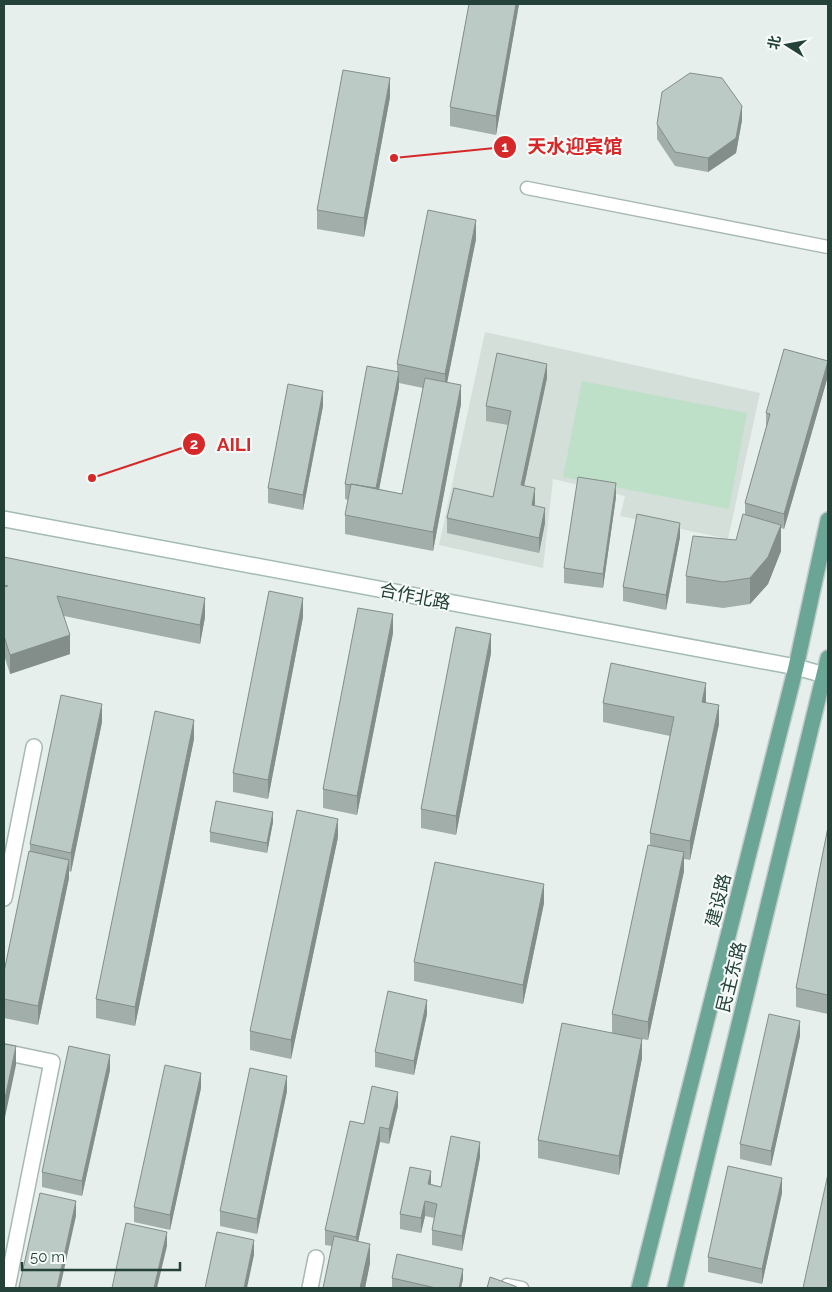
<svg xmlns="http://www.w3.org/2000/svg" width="832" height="1292" font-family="Raleway,'Noto Sans SC',sans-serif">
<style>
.built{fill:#d4dfda}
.pitch{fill:#bfe0c8}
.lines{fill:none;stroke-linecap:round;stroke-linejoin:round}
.service-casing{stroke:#a8b8b2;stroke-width:15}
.minor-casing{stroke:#a8b8b2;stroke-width:18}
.secondary-casing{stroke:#a4bbb3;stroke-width:18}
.primary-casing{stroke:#c2cac8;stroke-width:18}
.service{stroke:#fff;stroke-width:12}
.minor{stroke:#fff;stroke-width:15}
.secondary{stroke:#fff;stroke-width:15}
.primary{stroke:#6aa596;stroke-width:15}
.wall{fill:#a1aea9;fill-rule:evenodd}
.shaded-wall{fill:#838d89}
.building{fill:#bbcac4;stroke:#838d89}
.labels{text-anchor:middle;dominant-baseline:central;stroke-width:4;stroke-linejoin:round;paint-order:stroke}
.street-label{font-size:18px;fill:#24423a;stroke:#f7fbf9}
.leader{fill:none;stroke:#d62828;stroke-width:2}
.callout-dot{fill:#d62828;stroke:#f7fbf9;stroke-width:2}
.mark-label{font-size:15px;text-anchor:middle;font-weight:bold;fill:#fff}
.callout-label{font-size:19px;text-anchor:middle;font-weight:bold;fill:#d62828;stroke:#f7fbf9;stroke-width:4;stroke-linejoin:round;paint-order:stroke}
</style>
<rect width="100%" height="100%" fill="#e6efeb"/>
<path class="built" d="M485,332L760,393L728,539L620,516L625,496L553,479L543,568L439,545Z"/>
<path class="pitch" d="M582,381L747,413L729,509L563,477Z"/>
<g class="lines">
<defs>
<path id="service" d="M527,188L828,247
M507,1285L522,1288"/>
<path id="minor" d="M4,898L34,747
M4,1052L52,1062L7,1288
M310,1288L316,1258"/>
<path id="secondary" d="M4,519L796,667L828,676"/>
<path id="primary" d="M639,1288L796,667L828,520
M675,1288L828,658"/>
</defs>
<use href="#service" class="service-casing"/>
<use href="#minor" class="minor-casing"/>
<use href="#secondary" class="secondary-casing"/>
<use href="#primary" class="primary-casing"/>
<use href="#service" class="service"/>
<use href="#minor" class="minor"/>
<use href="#secondary" class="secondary"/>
<use href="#primary" class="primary"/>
</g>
<path class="wall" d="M469,4H519L496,135L450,126V107Z
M390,97L364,237L317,229V210Z
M742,120L736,153L708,172L675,166L657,139V124Z
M476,239L447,382L461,404L433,551L345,534V515L348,500L345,499V484L397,372V364ZM399,383L423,388L402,494L379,489L399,387Z
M828,376L784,529L781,528V551L768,584L750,604L723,608L686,603V576L736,540L745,515V503L766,428V413Z
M547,378L524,486L535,503V506L545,523L539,553L447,533V518L493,497L508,425L486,421V406Z
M323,406L303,510L268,503V488Z
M616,497L603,588L564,583V568Z
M680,537L666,610L623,601V587Z
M4,557L205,617L200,644L64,616L70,654L10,674L4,655Z
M303,617L268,799L233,792V773Z
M393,633L357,815L323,808V789Z
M491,653L456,835L421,828V809Z
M603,703H706L719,724L690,860L684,859V871L648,1040L642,1039V1058L619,1175L538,1158V1140L612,1033V1014L650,845V833L670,736L603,722Z
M102,722L71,872L69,871V878L38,1025L4,1018V972L30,852V844Z
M194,739L135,1026L96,1018V999Z
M273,822L267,853L210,842V832Z
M828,827V1014L796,1007V988Z
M338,837L291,1059L250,1050V1031Z
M544,903L523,1004L414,981V962Z
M427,1014L414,1075L375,1067V1052Z
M800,1036L771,1166L740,1159V1144Z
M110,1070L82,1196L42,1187V1172Z
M201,1088L170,1230L134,1222V1207Z
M287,1091L257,1234L220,1226V1211Z
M398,1106L389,1144L380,1142L358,1241L370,1263L365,1288H323L332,1246L325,1245V1230L364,1124Z
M480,1157L462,1251L432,1245V1230L434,1218L425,1216L421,1233L400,1229V1214L431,1184L441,1187Z
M782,1193L762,1284L708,1272V1257Z
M392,1278L463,1279L461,1288H392Z"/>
<path class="shaded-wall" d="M516,4H519L496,135V116Z
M390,78V97L364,237V218Z
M742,106V120L736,153L708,172V158Z
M476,220V239L445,393V374Z
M828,361V376L784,529V514Z
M547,364V378L521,500V485Z
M399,372V387L376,505V490Z
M461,385V404L433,551V532Z
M323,391V406L303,510V495Z
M616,483V497L603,588V574Z
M535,488V503L532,520V505Z
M545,508V523L539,553V538Z
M680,523V537L666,610V595Z
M781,525V551L768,584L750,604V578Z
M205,598V617L200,644V625Z
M303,598V617L268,799V780Z
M393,614V633L357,815V796Z
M491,634V653L456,835V816Z
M70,635V654L10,674V655Z
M706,683V702L702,721V702Z
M102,704V722L71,872V853Z
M719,705V724L690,860V841Z
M194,720V739L135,1026V1007Z
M273,812V822L267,853V843Z
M338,819V837L291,1059V1040Z
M684,852V871L648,1040V1022Z
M69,860V878L38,1025V1006Z
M544,884V903L523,1004V985Z
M427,1000V1014L414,1075V1061Z
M800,1021V1036L771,1166V1151Z
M642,1039V1058L619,1175V1156Z
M16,1046V1065L4,1122V1103Z
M110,1055V1070L82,1196V1181Z
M201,1073V1088L170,1230V1215Z
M287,1076V1091L257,1234V1219Z
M398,1092V1106L389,1144V1129Z
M380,1127V1142L356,1251V1237Z
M480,1142V1157L462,1251V1236Z
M431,1171V1186L428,1184Z
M782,1178V1193L762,1284V1269Z
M76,1201V1216L60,1288H57Z
M425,1201V1216L421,1233V1218Z
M167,1232V1246L157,1288H154Z
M254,1240V1255L247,1288H244Z
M370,1244V1263L365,1288H360Z
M463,1269V1279L461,1288H459Z"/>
<path class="building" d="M469,4H516L496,116L450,107Z
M343,70L390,78L364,218L317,210Z
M690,73L722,78L742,106L736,138L708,158L675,152L657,124L662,92Z
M428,210L476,220L445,374L397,364Z
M784,349L828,361L784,514L745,503L770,414L766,413Z
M497,353L547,364L521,485L535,488L532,505L545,508L539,538L447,518L454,488L493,497L511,411L486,406Z
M367,366L399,372L376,488L351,484V485L345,484Z
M425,378L461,385L433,532L345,515L351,484L402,494Z
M288,384L323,391L303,495L268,488Z
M578,477L616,483L603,574L564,568Z
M637,514L680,523L666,595L623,587Z
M743,514L781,525L768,557L750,578L723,582L686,576L693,536L736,540Z
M4,557L205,598L200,625L57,596L70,635L10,655L4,636V587L8,586L4,585Z
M269,591L303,598L268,780L233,773Z
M358,608L393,614L357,796L323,789Z
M456,627L491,634L456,816L421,809Z
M611,663L706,683L702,702L719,705L690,841L650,833L674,717L603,703Z
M61,695L102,704L71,853L30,844Z
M155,711L194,720L135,1007L96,999Z
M216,801L273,812L267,843L210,832Z
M297,810L338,819L291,1040L250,1031Z
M828,827V995L796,988Z
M648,845L684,852L648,1022L612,1014Z
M29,851L69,860L38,1006L4,999V972Z
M435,862L544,884L523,985L414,962Z
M388,991L427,1000L414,1061L375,1052Z
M769,1014L800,1021L771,1151L740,1144Z
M562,1023L642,1039L619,1156L538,1140Z
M4,1044L16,1046L4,1103Z
M69,1046L110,1055L82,1181L42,1172Z
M165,1065L201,1073L170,1215L134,1207Z
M250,1068L287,1076L257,1219L220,1211Z
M372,1086L398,1092L389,1129L380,1127L356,1237L325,1230L350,1121L364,1124Z
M451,1136L480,1142L462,1236L432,1230L437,1204L425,1201L421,1218L400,1214L410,1167L431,1171L428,1184L441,1187Z
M728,1166L782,1178L762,1269L708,1257Z
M828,1174V1288H803Z
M40,1193L76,1201L57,1288H25L19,1287Z
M126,1223L167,1232L154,1288H112Z
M217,1232L254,1240L244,1288H205Z
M334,1236L370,1244L360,1288H323Z
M397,1254L463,1269L459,1288H436L392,1278Z
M490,1277L515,1286L518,1288H487Z"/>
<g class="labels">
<g class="street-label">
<text transform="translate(415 596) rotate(11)">合作北路</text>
<text transform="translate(718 900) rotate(-76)">建设路</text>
<text transform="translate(731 977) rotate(-76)">民主东路</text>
</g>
</g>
<path class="leader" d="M394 158L505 147M92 478L194 444"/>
<g class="callout-dot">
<circle cx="394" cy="158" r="5"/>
<circle cx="92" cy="478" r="5"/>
<circle cx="505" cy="147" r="12"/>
<circle cx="194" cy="444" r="12"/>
</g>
<g class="mark-label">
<text x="505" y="152">1</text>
<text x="194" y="449">2</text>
</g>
<g class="callout-label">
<text x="575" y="153">天水迎宾馆</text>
<text x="234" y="451">AILI</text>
</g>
<rect width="832" height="1292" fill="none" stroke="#24423a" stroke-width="10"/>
<g transform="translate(787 45) rotate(281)" stroke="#f7fbf9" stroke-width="4" paint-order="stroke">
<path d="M0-4L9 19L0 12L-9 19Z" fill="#24423a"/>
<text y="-8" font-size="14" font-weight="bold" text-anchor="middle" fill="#24423a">北</text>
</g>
<path d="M22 1262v8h158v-8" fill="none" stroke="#24423a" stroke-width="2.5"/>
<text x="30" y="1262" font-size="15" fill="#24423a" stroke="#f7fbf9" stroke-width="4" paint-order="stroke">50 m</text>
</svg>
